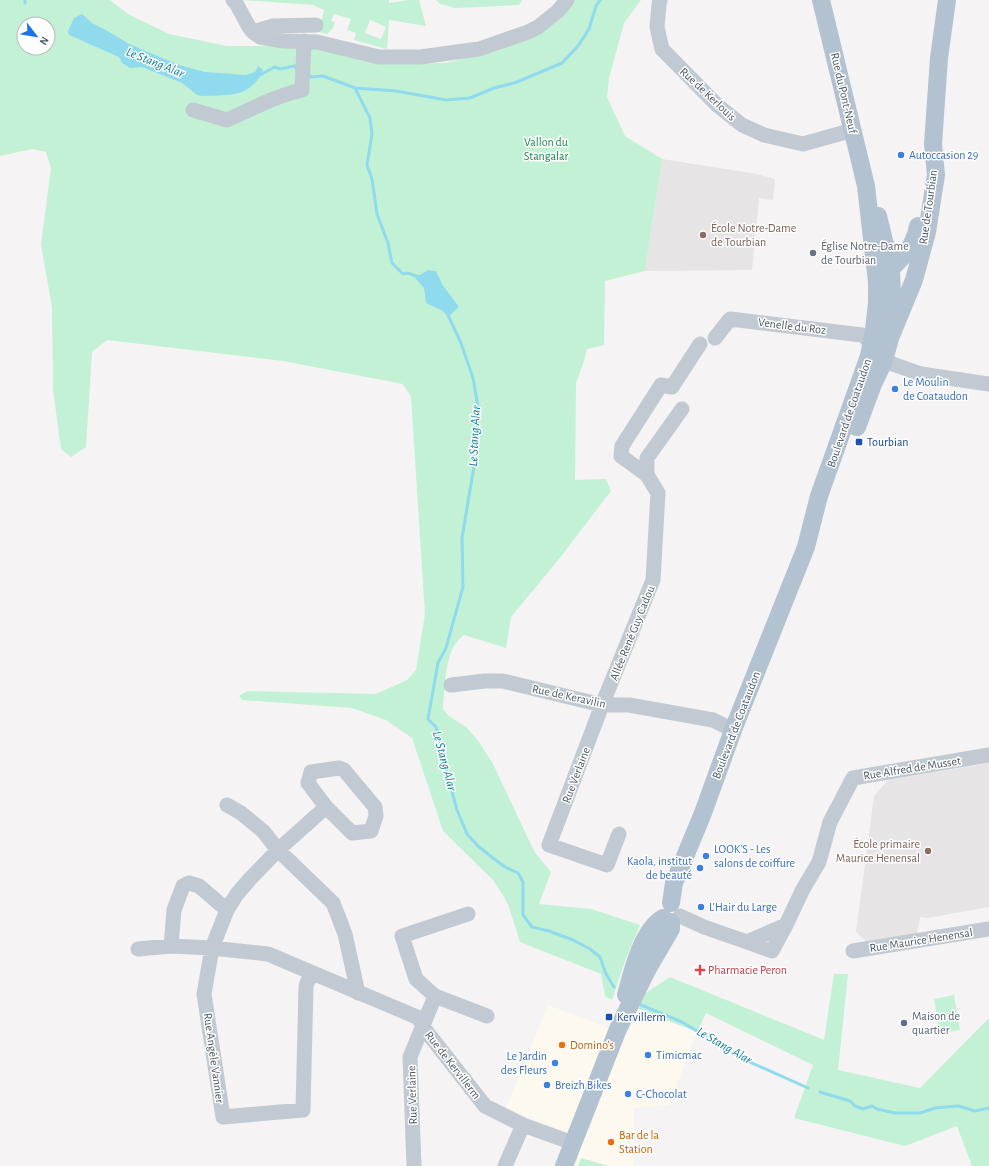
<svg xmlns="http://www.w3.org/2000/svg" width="989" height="1166" font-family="'Alegreya Sans',sans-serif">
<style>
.commercial{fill:#fdf9ef}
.education{fill:#e6e4e5}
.green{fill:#c3f1d5;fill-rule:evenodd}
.water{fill:#90daee}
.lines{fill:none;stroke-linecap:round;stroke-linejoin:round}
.stream{stroke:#90daee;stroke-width:3}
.minor{stroke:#c1cad2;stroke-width:15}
.major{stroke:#b3c2d1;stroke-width:18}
.shop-dot{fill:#3f7fe0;stroke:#fff;stroke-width:1.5}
.education-dot{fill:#8d6e63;stroke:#fff;stroke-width:1.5}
.worship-dot{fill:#6b7280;stroke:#fff;stroke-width:1.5}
.transit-dot{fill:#1a4fb4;stroke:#fff;stroke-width:1.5}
.health-dot{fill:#e0444e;stroke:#fff;stroke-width:1.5}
.service-dot{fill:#5c6f8a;stroke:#fff;stroke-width:1.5}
.food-dot{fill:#e8710a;stroke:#fff;stroke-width:1.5}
.labels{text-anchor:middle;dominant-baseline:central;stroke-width:3;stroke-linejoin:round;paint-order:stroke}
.street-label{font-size:12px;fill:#4a5661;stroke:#fff}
.park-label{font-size:12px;fill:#17864f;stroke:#fff}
.shop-label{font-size:12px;fill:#366cbe;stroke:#fff;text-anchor:start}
.education-label{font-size:12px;fill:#785e54;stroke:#fff;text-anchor:start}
.worship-label{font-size:12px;fill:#5b616d;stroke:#fff;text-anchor:start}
.transit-label{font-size:12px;fill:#164399;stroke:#fff;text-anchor:start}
.health-label{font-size:12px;fill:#be3a42;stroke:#fff;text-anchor:start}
.service-label{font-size:12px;fill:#4e5e75;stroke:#fff;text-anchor:start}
.food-label{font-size:12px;fill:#c56008;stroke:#fff;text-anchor:start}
.water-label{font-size:13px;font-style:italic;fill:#0c7c9b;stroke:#fff}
</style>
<rect width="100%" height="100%" fill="#f5f3f3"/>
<path class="commercial" d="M548,1005L627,1035L638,1009L697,1032L669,1105L634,1108V1166H576L579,1158L565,1132L506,1108Z"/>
<path class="education" d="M662,159L757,174L775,179L773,200L759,198L752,270L645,271Z
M989,763V907L928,918L920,917L917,933L867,942L856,932L874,796L888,780Z"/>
<path class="green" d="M0,0H110L128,14L169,34L227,46H275L325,48L399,64L445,63L497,51L527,39L560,19L575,0H641L624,23L609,78L607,97L625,136L662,159L645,271L605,281L604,345L587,349L584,361L576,383L575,480L606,479L611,491L559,559L511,617L506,648L464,635C444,648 445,687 443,709L449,716L467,728L479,742L493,764L534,851L551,872L539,904L591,909L640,925L625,961L612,1000L605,996L601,974L520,942L508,904L494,881L443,831L412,738L386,720L352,708L242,700L239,696L247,691L376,694L407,680L416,670L425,614L411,397L403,384L283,361L107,340L92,352L86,447L71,457L61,449L53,389L52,307L41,245L51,168L46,152L32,149L0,156ZM24,24H48V48H24Z
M242,0H389V3L409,0H419L426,26L389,20L387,49L354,40L356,33L347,30L351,19L334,14L331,21L335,22L333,28L327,34L319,32L324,10L313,5ZM370,20L386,27L381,39L365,33Z
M436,0H522L519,5L456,8L440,4Z
M834,974H848L838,1070L920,1088L989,1018V1166H972L957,1126L905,1146L794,1118L813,1065L706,1013L697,1032L638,1009L643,995L670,977L824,1040Z
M954,995L960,1030L940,1033L934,999Z
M581,1158L609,1166H578Z"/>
<path class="water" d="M82,14L92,23L106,30L129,44L179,65L205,72L246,75L255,72L258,66L263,70C251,98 229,95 202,96L197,95L182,83L142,67L130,68L122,63L119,57L69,35L68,31L74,18Z
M428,270L436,271L442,284L459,307L449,316L441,310L426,303L424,288L415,278Z"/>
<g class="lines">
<path class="stream" d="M25,0V3
M307,74L312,77L323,76L355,88L396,91L446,100L470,98L494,88L517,82L562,63L578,46L589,29L596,6L600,0
M258,76L275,67L280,69L294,66L299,70
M355,88L370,118L372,134L367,165L372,179L377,214L388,243L392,263L403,274L407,273L420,277
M447,313L461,343L473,378L478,407V432L476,454L462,538L463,587L446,648L438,663L428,719L436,727L443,758L457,810L467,834L478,846L493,858L505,867L518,873L523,882V915L532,927L549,931L573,940L590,949L600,957L606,974L614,987
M641,1005L682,1022L743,1059L808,1088
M820,1092L850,1101L855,1106L863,1109L872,1106L877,1109L895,1113H920L935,1108L958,1106L975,1111L989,1108"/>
<path class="minor" d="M233,0L236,3L249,27L253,32L260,37L284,41L317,42L379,57H420L479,49L528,32L538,27L558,11L567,0
M660,0L659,5L657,27L662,49L717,105L742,125L764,135L803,144L853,130
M253,32L273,26L316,25
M193,110L227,120C252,109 275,96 302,90L304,41
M715,338L730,319L862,335L867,339L871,347
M884,361L921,374L989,384
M647,475V458L682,409
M451,685L485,681H503L602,705H629L713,720L733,730
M339,768L344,770L375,807L376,816L371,831L352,833L326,807L308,783L311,772Z
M227,805L241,813L263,831L278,850L333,903L345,934L358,993
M619,834L607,865L549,845L602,705L653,580L658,493L647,475L621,456L622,446L661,385L672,387L700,344
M227,910L199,886L189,883L183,886L174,910L171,946L212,948L268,954L419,1018L423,1027L485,1106L523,1125L573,1143
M680,916L704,927L747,942L786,925L803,889L819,862L830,822L853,778L989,755
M747,942L772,951L786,925
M138,949L171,946
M853,951L989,929
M311,972L306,986L303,1110L223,1117L204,994L212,948L227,910L237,894L250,879L278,850L326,807
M435,996L487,1016
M414,1166L410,1057L435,996L416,979L402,936L468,914
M505,1166L523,1125"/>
<path class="major" d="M878,216L891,269L892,297L890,325
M883,276C900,260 914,249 918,226
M857,427L873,384L884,361L890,338L914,280L927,232L936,175L933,144L939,58L947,0
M671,903L674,883L703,813L733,730L806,547L819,496L869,356L874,330L877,303V282L866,186L821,0
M626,995C632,972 642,930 663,918
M564,1166L618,1029L647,970L671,929V922"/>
</g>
<g class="shop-dot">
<circle cx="901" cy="155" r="4"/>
<circle cx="895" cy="389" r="4"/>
<circle cx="706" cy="856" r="4"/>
<circle cx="700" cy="868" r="4"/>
<circle cx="701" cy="907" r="4"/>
<circle cx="648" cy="1055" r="4"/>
<circle cx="555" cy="1063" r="4"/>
<circle cx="547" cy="1085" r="4"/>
<circle cx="628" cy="1094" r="4"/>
</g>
<g class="education-dot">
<circle cx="703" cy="235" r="4"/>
<circle cx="928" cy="851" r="4"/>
</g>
<circle class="worship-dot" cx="813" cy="253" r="4"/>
<g class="transit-dot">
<rect x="855" y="438" width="8" height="8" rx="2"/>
<rect x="605" y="1013" width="8" height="8" rx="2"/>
</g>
<path class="health-dot" d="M698 964h4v4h4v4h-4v4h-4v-4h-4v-4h4z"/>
<circle class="service-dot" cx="904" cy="1023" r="4"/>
<g class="food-dot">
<circle cx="562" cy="1045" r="4"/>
<circle cx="611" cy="1142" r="4"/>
</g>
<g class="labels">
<g class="street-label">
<text transform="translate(844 93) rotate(77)">Rue du Pont-Neuf</text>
<text transform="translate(708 94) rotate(43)">Rue de Kerlouis</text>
<text transform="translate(928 207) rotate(-82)">Rue de Tourbian</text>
<text transform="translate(792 326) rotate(7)">Venelle du Roz</text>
<text transform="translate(849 413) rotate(-71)">Boulevard de Coataudon</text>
<text transform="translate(632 633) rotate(-68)">Allée René Guy Cadou</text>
<text transform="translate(569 696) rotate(12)">Rue de Keravilin</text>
<text transform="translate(736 725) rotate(-69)">Boulevard de Coataudon</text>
<text transform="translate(912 768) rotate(-9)">Rue Alfred de Musset</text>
<text transform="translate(576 775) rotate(-69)">Rue Verlaine</text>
<text transform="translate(921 940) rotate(-9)">Rue Maurice Henensal</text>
<text transform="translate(214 1058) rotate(82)">Rue Angèle Vannier</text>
<text transform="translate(453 1065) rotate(52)">Rue de Kervillerm</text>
<text transform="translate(412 1095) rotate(-92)">Rue Verlaine</text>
</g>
<g class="park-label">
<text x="546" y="142">Vallon du<tspan x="546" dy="14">Stangalar</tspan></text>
</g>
<g class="shop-label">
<text x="909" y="155">Autoccasion 29</text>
<text x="903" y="382">Le Moulin<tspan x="903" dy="14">de Coataudon</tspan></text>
<text x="714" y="849">LOOK'S - Les<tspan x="714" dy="14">salons de coiffure</tspan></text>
<text x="692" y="861" text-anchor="end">Kaola, institut<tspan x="692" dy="14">de beauté</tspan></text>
<text x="709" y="907">L'Hair du Large</text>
<text x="656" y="1055">Timicmac</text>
<text x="547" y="1056" text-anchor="end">Le Jardin<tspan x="547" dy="14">des Fleurs</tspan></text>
<text x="555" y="1085">Breizh Bikes</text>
<text x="636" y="1094">C-Chocolat</text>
</g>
<g class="education-label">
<text x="711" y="228">École Notre-Dame<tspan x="711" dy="14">de Tourbian</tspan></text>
<text x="920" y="844" text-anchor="end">École primaire<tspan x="920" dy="14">Maurice Henensal</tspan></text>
</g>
<g class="worship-label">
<text x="821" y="246">Église Notre-Dame<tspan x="821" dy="14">de Tourbian</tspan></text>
</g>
<g class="transit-label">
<text x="867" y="442">Tourbian</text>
<text x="617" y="1017">Kervillerm</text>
</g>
<g class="health-label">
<text x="708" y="970">Pharmacie Peron</text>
</g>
<g class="service-label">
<text x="912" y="1016">Maison de<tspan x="912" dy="14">quartier</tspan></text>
</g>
<g class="food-label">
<text x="570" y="1045">Domino's</text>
<text x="619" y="1135">Bar de la<tspan x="619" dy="14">Station</tspan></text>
</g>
<g class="water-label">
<text transform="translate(155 63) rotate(22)">Le Stang Alar</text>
<text transform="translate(475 436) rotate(-87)">Le Stang Alar</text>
<text transform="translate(444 761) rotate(75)">Le Stang Alar</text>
<text transform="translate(724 1046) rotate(30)">Le Stang Alar</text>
</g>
</g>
<g transform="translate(36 36) rotate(121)"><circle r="19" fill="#ffffff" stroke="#b7bbc0"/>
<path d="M0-3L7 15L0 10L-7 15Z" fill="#1a73e8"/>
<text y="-6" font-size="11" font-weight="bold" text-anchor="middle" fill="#4a5661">N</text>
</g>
</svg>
